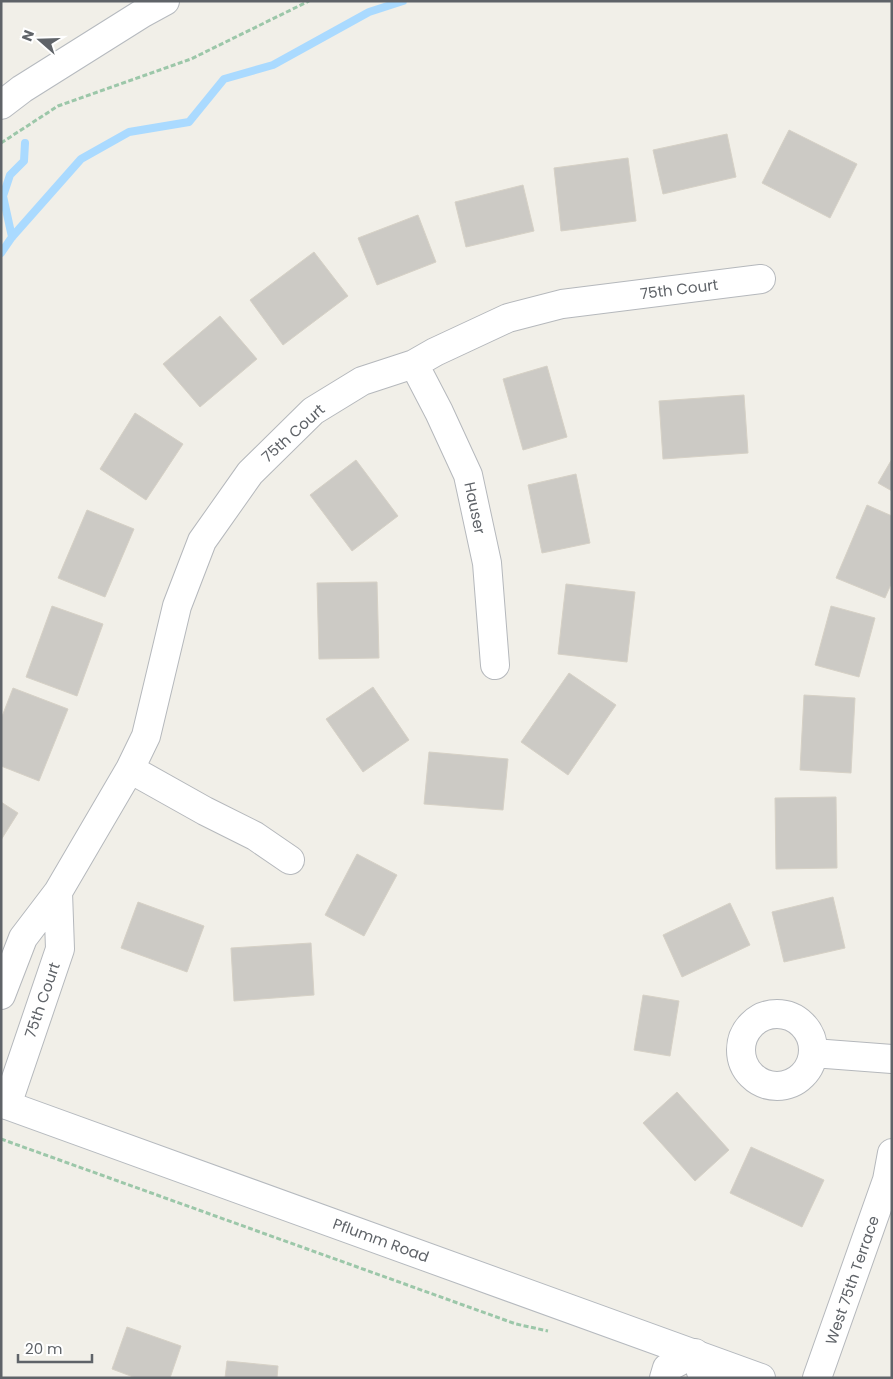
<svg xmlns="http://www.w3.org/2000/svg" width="893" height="1379" font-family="Poppins,sans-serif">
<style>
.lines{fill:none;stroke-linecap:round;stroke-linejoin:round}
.stream{stroke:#aadaff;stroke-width:8}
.building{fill:#cccac5;stroke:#d6d1c6}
.street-casing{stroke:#b5b8bc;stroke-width:30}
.secondary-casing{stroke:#b6babf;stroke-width:30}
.path{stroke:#9cc7a9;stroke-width:3;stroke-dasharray:5 2.5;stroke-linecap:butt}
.street{stroke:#fff;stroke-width:28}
.secondary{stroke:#fff;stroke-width:28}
.labels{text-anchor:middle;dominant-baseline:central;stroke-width:4;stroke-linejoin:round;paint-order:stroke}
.street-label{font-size:15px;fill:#5f6368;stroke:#fff}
</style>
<rect width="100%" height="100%" fill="#f1efe8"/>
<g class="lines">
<path class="stream" d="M12,237L3,196L10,175L24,161L25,143
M1,253L12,237L81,159L129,132L189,122L224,79L273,65L369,12L403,1"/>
</g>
<path class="building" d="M789,130L857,164L830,218L762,183Z
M727,134L736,177L663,194L653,150Z
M628,158L636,221L561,231L554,168Z
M523,185L534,231L466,247L455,202Z
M418,215L436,262L377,285L358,238Z
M314,252L348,296L283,345L250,300Z
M220,316L257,359L200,407L163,364Z
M547,366L567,437L523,450L503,379Z
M744,395L748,453L663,459L659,401Z
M135,413L183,444L146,500L100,469Z
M892,459V491L878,483Z
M356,460L398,516L352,551L310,495Z
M576,474L590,543L542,553L528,485Z
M867,505L892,516V582L885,598L836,578Z
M87,510L134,529L105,597L58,578Z
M377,582L379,658L319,659L317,583Z
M566,584L635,592L627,662L558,654Z
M52,606L103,624L77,696L26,677Z
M831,606L875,618L859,677L815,665Z
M569,673L616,705L568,775L521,742Z
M373,687L409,740L363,772L326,719Z
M13,688L68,709L39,781L1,766V719Z
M804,695L855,698L851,773L800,770Z
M429,752L508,759L503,810L424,804Z
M836,797L837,868L776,869L775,798Z
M1,802L18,813L1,840Z
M357,854L397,875L364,936L325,915Z
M833,897L845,948L784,962L772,912Z
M138,902L204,926L187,972L121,948Z
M730,903L750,945L682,977L663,935Z
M311,943L314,995L234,1001L231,948Z
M643,995L679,1001L670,1056L634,1050Z
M677,1092L729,1150L695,1181L643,1123Z
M751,1147L824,1180L802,1227L730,1193Z
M127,1327L181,1346L170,1378H136L112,1369Z
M227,1361L278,1366L277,1378H225Z"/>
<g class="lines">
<defs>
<path id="street" d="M414,364L439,412L468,475L487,563L495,665
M130,769L205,811L255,836L290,860
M1,995L23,938L58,892L130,769L146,736L177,606L202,541L250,473L313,411L362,381L414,364L435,352L508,318L562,304L761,279
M741 1050a36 36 0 1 1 72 0a36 36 0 1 1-72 0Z
M813,1053L892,1059
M7,1105L60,949L58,892
M664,1378L667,1368L695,1353L703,1378
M817,1378L887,1180L892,1153"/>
<path id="secondary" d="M1,105L22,89L143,13L165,1
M1,1103L761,1378"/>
</defs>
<use href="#street" class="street-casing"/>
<use href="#secondary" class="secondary-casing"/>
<path class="path" d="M1,143L58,106L191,59L309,1
M1,1139L516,1324L548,1331"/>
<use href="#street" class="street"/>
<use href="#secondary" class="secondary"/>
</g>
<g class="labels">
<g class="street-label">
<text transform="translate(679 289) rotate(-7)">75th Court</text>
<text transform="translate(293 433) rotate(-42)">75th Court</text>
<text transform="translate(475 508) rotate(78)">Hauser</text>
<text transform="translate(42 1000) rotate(-71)">75th Court</text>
<text transform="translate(381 1240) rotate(20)">Pflumm Road</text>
<text transform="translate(852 1280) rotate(-71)">West 75th Terrace</text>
</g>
</g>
<rect width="893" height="1379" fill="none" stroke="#5f6368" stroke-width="5"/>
<g transform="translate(40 40) rotate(290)" stroke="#ffffff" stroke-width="4" paint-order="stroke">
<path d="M0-4L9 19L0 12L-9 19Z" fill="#5f6368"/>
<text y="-8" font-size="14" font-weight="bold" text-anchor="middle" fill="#5f6368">N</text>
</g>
<path d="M18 1354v8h74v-8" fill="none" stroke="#5f6368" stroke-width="2.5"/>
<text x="25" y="1354" font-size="15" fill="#5f6368" stroke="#ffffff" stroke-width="4" paint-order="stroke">20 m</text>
</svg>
